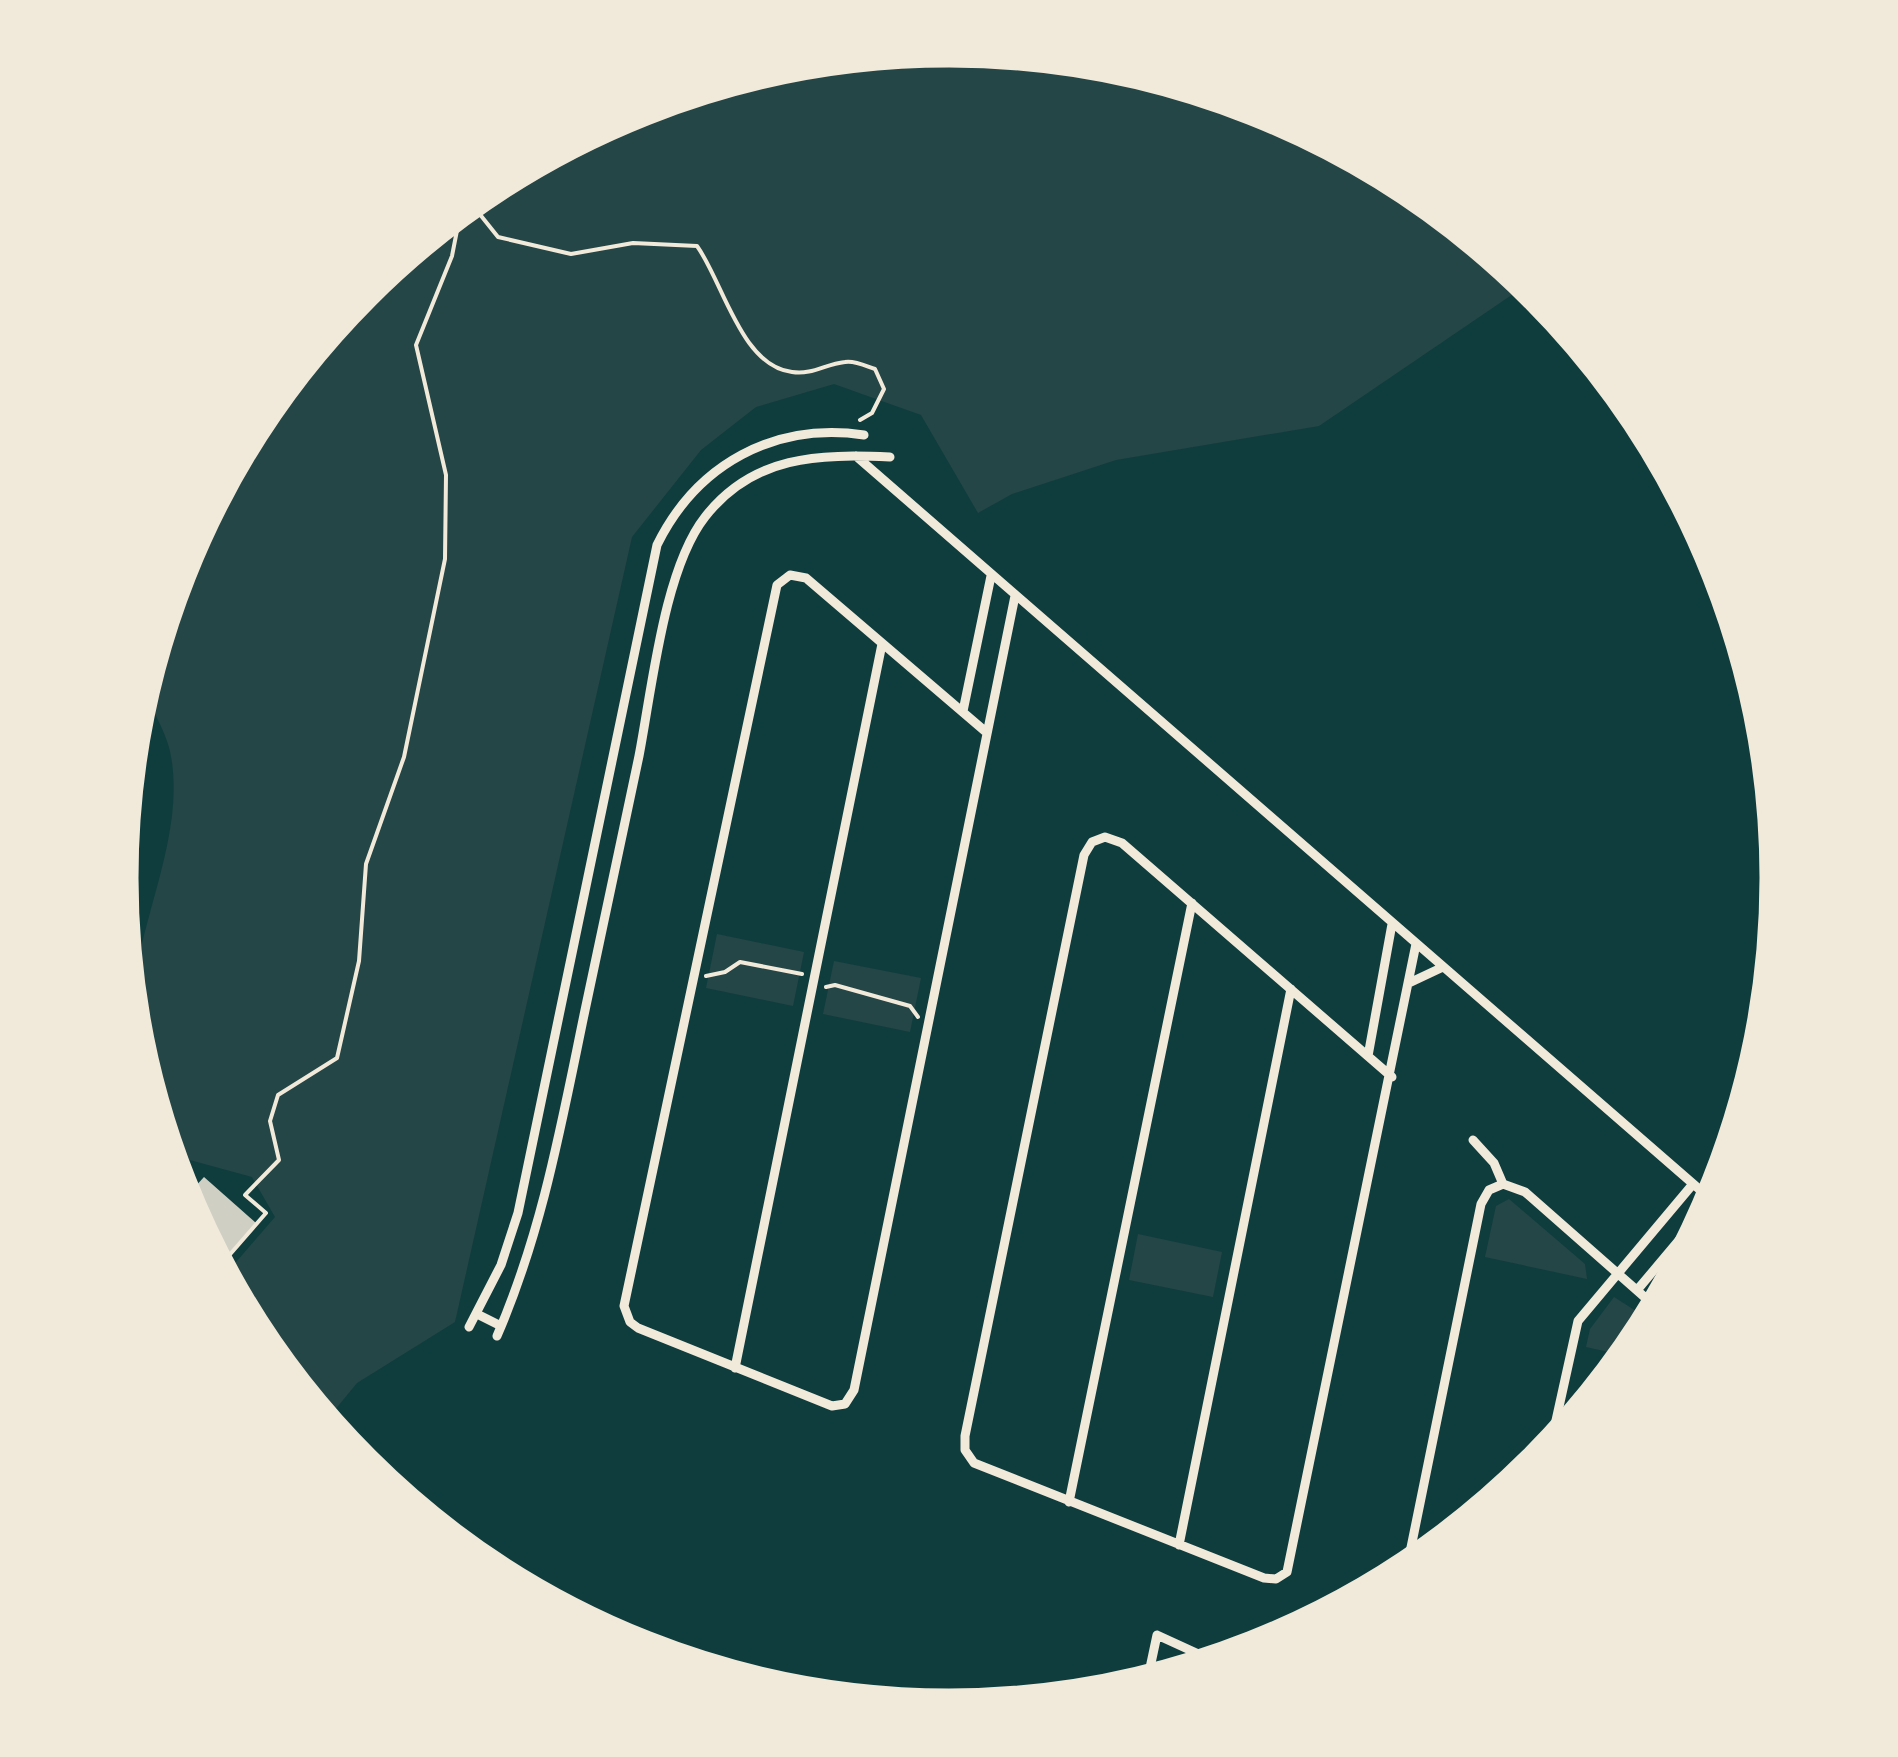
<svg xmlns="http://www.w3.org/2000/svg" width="1898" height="1757" font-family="'Titillium Web',sans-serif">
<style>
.green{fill:#244646}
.building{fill:#cfcfc3}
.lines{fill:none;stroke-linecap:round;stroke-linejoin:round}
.path{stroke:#f1e9da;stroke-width:4}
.minor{stroke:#f1e9da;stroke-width:9}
.rim{fill:none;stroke:#f1e9da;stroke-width:5}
</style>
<rect width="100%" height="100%" fill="#0f3d3e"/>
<path class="green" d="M950,48L1112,64L1268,111L1411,188L1528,284L1319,426L1116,460L1012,494L978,513L921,415L834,384L756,407L701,450L632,537L455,1322L357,1383L325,1422L258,1340L224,1276L275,1217L252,1177L168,1154C156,1112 133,1065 132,1021C129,935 189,840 170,751C165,730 151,708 143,688C156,645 164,598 183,558C301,296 506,132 784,64C836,52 896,53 950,48Z
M717,934L804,952L793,1006L706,988Z
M834,961L921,978L910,1032L823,1014Z
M1509,1199L1585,1264L1587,1279L1485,1257L1496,1206Z
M1138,1234L1222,1252L1213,1297L1129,1280Z
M1614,1297L1650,1320L1627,1356L1586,1347L1590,1329Z"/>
<path class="building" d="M204,1177L256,1223L218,1266L183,1200Z"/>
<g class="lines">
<path class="path" d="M470,202L498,237L571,254L633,243L697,246C723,282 741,366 792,372C813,375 825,364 845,362C854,360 866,366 875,369L884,389L872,413L860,420
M706,976L725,972L740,962L802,974
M826,987L835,985L910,1006L918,1017
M219,1267L266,1213L245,1195L279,1160L270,1121L278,1095L337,1058L359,961L366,864L404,757L445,559L446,475L416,345L452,256L461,210"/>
<path class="minor" d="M856,456L1714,1202
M963,711L991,576
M986,732L806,578L790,575L777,585L624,1306L630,1322L638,1328L832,1406L845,1404L854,1390L1015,596
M1409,983L1443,967
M1368,1056L1392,924
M1392,1077L1122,843L1105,837L1092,842L1084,855L965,1436V1450L974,1463L1264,1578L1276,1579L1287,1572L1416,944
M1473,1140L1494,1163L1503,1184
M1503,1184L1525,1192L1657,1308
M1638,1289L1712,1201
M477,1314L501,1326
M469,1327L501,1265L518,1213L657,545C697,464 774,422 864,435
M497,1336C542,1232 561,1126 584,1015C602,929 621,842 639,756C652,689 664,569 705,517C753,455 819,454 890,457
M735,1368L882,644
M1549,1452L1578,1321L1693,1184
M1069,1502L1192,903
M1179,1545L1291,989
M1406,1572L1481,1204L1489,1190L1503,1184
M1150,1669L1167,1676
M1147,1682L1157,1635L1216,1662"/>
</g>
<path d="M0 0H1898V1757H0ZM136 878a813 813 0 1 1 1626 0a813 813 0 1 1-1626 0Z" fill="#f1e9da" fill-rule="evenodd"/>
<path class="rim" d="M136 878a813 813 0 1 1 1626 0a813 813 0 1 1-1626 0Z"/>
</svg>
